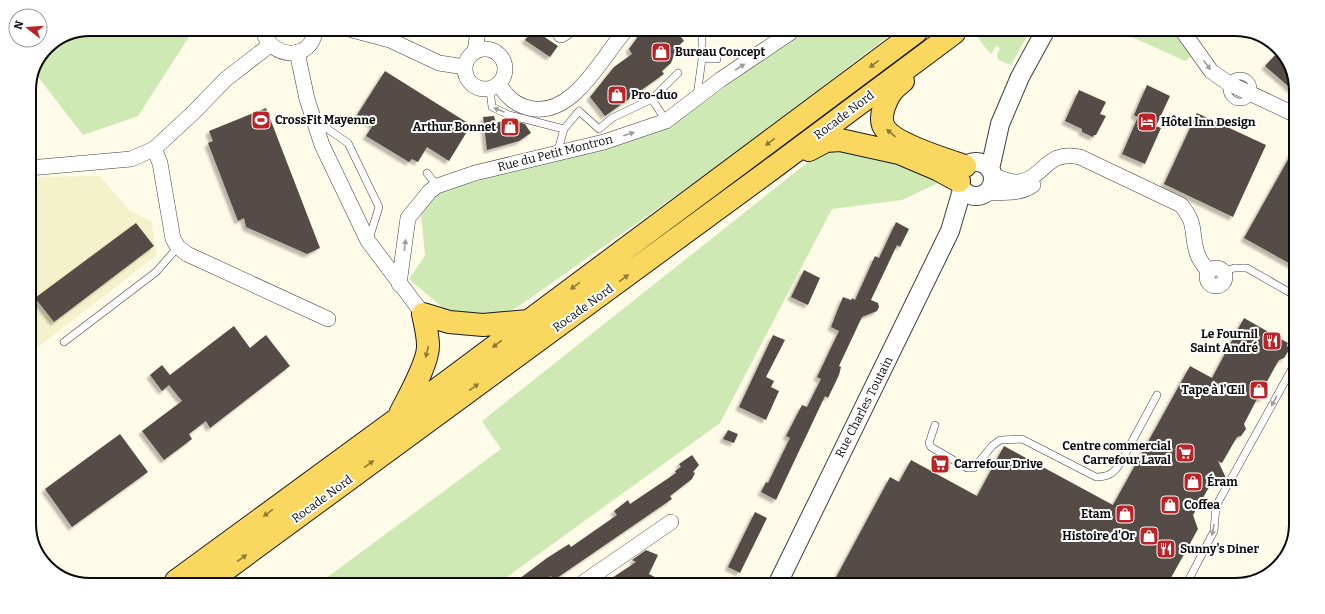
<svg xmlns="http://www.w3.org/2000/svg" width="1325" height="614" font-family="Bitter,serif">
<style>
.farmland{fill:#f4f2ca}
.green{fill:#cee9b3}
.building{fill:#544c47;filter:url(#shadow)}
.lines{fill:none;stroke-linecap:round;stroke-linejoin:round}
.service-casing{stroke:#3e3e3e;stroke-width:8}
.minor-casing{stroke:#3e3e3e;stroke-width:16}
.tertiary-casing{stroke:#3e3e3e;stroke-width:20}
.primary-casing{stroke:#1c1c1c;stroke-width:24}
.service{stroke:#fff;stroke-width:7}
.minor{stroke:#fff;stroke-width:15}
.tertiary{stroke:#fff;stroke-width:18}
.primary{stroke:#fad75e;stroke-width:22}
.oneway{fill:#8e7b39}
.oneway2{fill:#9d9d9d}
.labels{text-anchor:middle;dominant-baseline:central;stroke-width:4;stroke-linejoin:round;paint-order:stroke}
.poi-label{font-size:12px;font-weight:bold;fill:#0b0b0b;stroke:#fff;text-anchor:start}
.street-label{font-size:12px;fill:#0b0b0b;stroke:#fff}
.rim{fill:none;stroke:#0b0b0b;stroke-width:2}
</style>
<defs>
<filter id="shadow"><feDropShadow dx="-3.5" dy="3.5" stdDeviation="1" flood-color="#0004"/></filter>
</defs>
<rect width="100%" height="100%" fill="#fffbe9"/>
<path class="farmland" d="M100,176L130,211L151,221L157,255L29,354V177Z"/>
<path class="green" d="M90,29H194L138,116L83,135L35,73L47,47Z
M801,32H894L711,171L519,306L498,317L449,313L409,279L425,256L421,212L436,194L518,168L647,136L681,119Z
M976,33H1029L1011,65L998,60L997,55L1000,48L996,46L991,54L983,45Z
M1123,33H1176L1192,56L1185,61Z
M827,147L908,161L938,183L902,200L832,209L720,423L500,582L322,581L501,449L482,421Z"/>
<path class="building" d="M532,31H546L543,36L558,46L550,57L525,40Z
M642,31H677L684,41L677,47L671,63L662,71L664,74L605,116L590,97L614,67L632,54L629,49Z
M1276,54L1278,56L1281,54L1286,58L1296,86V93L1265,66Z
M385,71L471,125L449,161L427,147L418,162L412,159L409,162L366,136L373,125L357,115Z
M1147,85L1170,96L1156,126L1161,128L1145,164L1122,154L1138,117L1134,115Z
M1079,90L1106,102L1100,114L1106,116L1096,135H1094L1093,137L1082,132V129L1065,121Z
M266,108L320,248L307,254L246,227L244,218L238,221L208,143L213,141L209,131Z
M1197,113L1266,145L1233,217L1164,184Z
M494,116L496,123L506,120L510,127L518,122L525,124L531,133L519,141L487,150L483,117Z
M1295,147L1294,266L1244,238Z
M896,222L909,229L900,247L897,245L871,300L878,303L879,307L877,311L862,317L839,366L841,367L839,375L828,398L825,396L776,500L761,492L766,482L768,483L790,438L786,436L802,405L807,407L821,379L817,377L839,331L831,327L838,309L843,297L851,300L852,298L855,300L875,256L879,258Z
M136,223L154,246L54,322L35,298Z
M804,270L820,278L808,305L791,297Z
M1244,318L1288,343L1287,345L1289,350L1284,358L1279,360L1265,385L1267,391L1263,398L1257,399L1244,424L1246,429L1241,436L1237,437L1222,463L1218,461L1226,478L1212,482L1193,515L1198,529L1167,585L833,583L890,477L899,482L911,460L977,496L1004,446L1113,505L1190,366L1212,378Z
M234,326L250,348L266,335L290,366L210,428L206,421L189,434L192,439L164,460L142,431L182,401L169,385L162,391L150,375L162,365L170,375Z
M773,335L785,340L766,377L774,381L771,387L779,391L766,420L739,407Z
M728,430L738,434L734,443L723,439Z
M120,434L148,472L72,527L45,489Z
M692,455L699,465L693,472L695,473L692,479L670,496L672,499L554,580L551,576L542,582H515L547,558L569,544L571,547L617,515L614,511L628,500L630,504L676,473L675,471L681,467L679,464Z
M755,512L767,518L740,573L728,567Z
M646,550L658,555L649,574L666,583L606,582L636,562L632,560Z"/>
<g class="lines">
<defs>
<path id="service" d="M702,59H717
M1227 89a13 13 0 1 1 26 0a13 13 0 1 1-26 0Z
M490,89L492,107L509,115L564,129
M697,96L702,59V31
M652,99L666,121
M316,121L348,143L379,207L369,239
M557,154L564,129L579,111L599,129L612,118L652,99L678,73
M427,173L437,186
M1223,272L1234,268H1247L1294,295
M64,342L156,272L178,247
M935,425L929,443L931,447L967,468H974L992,446L1000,440L1022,439L1096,477C1109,477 1114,473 1121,462L1157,395
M1186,585L1214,531L1216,506L1293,367"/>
<path id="minor" d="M263,30C270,60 313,61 315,30
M352,30L390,40L439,63L465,67
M1184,33L1211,71L1228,83L1296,115
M561,35L567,31
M465 69a20 20 0 1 1 40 0a20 20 0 1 1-40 0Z
M297,52L307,99L322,145L368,241L423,314
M475,52L478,31
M499,84C507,97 514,104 529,108C572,119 601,58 625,31
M154,149L194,112L226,79L270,45
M29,168L131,159L154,149L160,163L173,239L178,247L187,254L328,319
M993,175C1000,178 1011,183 1019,182C1044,178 1047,149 1080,157L1181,205C1198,226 1190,231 1197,253C1199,260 1204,266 1209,272
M986,193C1002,192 1019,195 1033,185
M1207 277a9 9 0 1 1 18 0a9 9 0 1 1-18 0Z
M399,284L408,218L430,191L437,186L475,173L604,142L666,121L720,80L791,32
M584,582L671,522"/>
<path id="tertiary" d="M959 179a17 17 0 1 1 34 0a17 17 0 1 1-34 0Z
M990,169L1000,124L1020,77L1044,33
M778,583L950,231L962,190"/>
<path id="primary" d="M903,81C892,90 889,93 884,107C882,113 881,119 883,125C890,143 947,160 965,166
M809,150L826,141L840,140L899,153L939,170L959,181
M400,414C408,398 429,362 428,345C428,335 425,324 423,314L449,322L483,325L528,321
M176,581L396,420L916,32
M210,581L777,165L954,33"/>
</defs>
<use href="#service" class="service-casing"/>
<use href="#minor" class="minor-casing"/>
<use href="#tertiary" class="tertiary-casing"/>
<use href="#primary" class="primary-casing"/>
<use href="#service" class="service"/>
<use href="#minor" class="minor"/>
<use href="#tertiary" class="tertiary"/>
<use href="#primary" class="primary"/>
</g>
<defs><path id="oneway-solid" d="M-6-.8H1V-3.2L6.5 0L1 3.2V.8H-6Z"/></defs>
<g class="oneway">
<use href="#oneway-solid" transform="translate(874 64) rotate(143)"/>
<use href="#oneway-solid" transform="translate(891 133) rotate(-140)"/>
<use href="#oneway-solid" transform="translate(770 142) rotate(143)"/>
<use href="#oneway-solid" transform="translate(624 278) rotate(-36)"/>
<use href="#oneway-solid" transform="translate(575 286) rotate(144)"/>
<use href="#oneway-solid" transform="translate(497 344) rotate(143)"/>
<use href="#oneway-solid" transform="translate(427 352) rotate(104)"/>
<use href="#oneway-solid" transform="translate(474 387) rotate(-36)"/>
<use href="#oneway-solid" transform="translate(369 464) rotate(-36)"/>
<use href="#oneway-solid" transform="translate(268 513) rotate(144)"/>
<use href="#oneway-solid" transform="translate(242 558) rotate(-36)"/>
</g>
<g class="oneway2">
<use href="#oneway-solid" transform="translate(1207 65) rotate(53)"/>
<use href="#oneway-solid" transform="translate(740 67) rotate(-33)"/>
<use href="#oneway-solid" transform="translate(499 110) rotate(-157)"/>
<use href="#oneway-solid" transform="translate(629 134) rotate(-18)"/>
<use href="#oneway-solid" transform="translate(405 245) rotate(-82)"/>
<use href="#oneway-solid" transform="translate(1274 401) rotate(119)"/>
<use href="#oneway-solid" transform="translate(1213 530) rotate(101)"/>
</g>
<defs>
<symbol id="shop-square" viewBox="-11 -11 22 22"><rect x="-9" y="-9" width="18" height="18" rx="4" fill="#bb2326" stroke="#fff"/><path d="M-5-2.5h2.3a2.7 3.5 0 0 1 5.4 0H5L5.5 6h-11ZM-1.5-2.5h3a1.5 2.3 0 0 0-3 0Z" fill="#fff"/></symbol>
<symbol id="stadium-square" viewBox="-11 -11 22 22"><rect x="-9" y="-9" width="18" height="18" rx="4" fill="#bb2326" stroke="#fff"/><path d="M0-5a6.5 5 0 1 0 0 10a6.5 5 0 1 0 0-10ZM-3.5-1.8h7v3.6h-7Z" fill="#fff"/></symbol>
<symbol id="hotel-square" viewBox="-11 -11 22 22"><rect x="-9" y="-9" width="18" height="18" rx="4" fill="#bb2326" stroke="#fff"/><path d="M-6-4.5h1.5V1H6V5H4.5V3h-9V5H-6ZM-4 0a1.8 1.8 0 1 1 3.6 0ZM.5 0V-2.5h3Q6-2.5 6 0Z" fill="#fff"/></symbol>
<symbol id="restaurant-square" viewBox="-11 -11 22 22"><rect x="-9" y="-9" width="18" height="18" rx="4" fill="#bb2326" stroke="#fff"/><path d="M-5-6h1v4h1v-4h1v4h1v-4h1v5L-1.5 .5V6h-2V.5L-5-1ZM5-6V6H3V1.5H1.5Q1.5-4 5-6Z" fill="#fff"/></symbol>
<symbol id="supermarket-square" viewBox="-11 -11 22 22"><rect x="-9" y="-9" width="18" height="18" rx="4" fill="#bb2326" stroke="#fff"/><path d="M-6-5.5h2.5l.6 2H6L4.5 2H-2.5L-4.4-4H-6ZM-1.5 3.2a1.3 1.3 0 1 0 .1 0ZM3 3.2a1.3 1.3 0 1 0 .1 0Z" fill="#fff"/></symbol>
</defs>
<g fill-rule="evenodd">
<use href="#shop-square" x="650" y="41" width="22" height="22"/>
<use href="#shop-square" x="606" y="84" width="22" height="22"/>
<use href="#stadium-square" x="250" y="109" width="22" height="22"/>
<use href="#hotel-square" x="1136" y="111" width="22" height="22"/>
<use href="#shop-square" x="499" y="116" width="22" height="22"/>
<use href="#restaurant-square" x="1261" y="330" width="22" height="22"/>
<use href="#shop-square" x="1248" y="379" width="22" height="22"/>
<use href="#supermarket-square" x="1174" y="442" width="22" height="22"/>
<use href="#supermarket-square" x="929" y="453" width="22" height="22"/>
<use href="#shop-square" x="1182" y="471" width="22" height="22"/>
<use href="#shop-square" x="1159" y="494" width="22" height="22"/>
<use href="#shop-square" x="1114" y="503" width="22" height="22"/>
<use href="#shop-square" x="1138" y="525" width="22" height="22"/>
<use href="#restaurant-square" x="1155" y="538" width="22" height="22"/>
</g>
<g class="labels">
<g class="poi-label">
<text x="675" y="52">Bureau Concept</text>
<text x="631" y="95">Pro-duo</text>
<text x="275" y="120">CrossFit Mayenne</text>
<text x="1161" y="122">Hôtel Inn Design</text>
<text x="496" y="127" text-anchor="end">Arthur Bonnet</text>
<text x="1258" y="334" text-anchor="end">Le Fournil<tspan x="1258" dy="14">Saint André</tspan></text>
<text x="1245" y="390" text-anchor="end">Tape à l'Œil</text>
<text x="1171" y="446" text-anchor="end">Centre commercial<tspan x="1171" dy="14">Carrefour Laval</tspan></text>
<text x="954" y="464">Carrefour Drive</text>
<text x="1207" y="482">Éram</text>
<text x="1184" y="505">Coffea</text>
<text x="1111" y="514" text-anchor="end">Etam</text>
<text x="1135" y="536" text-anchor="end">Histoire d'Or</text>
<text x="1180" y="549">Sunny's Diner</text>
</g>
<g class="street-label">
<text transform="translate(844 115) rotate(-37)">Rocade Nord</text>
<text transform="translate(555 153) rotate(-14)">Rue du Petit Montron</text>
<text transform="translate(583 308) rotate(-36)">Rocade Nord</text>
<text transform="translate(864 407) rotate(-63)">Rue Charles Toutain</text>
<text transform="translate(322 499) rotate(-36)">Rocade Nord</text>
</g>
</g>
<path d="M0 0H1325V614H0ZM90 36H1235A54 54 0 0 1 1289 90V524A54 54 0 0 1 1235 578H90A54 54 0 0 1 36 524V90A54 54 0 0 1 90 36Z" fill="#fff" fill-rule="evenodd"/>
<path class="rim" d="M90 36H1235A54 54 0 0 1 1289 90V524A54 54 0 0 1 1235 578H90A54 54 0 0 1 36 524V90A54 54 0 0 1 90 36Z"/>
<g transform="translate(28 28) rotate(287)"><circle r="19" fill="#ffffff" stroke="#9d9d9d"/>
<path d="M0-3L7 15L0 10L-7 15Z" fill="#bb2326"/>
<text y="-6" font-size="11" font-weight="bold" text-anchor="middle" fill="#0b0b0b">N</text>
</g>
</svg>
